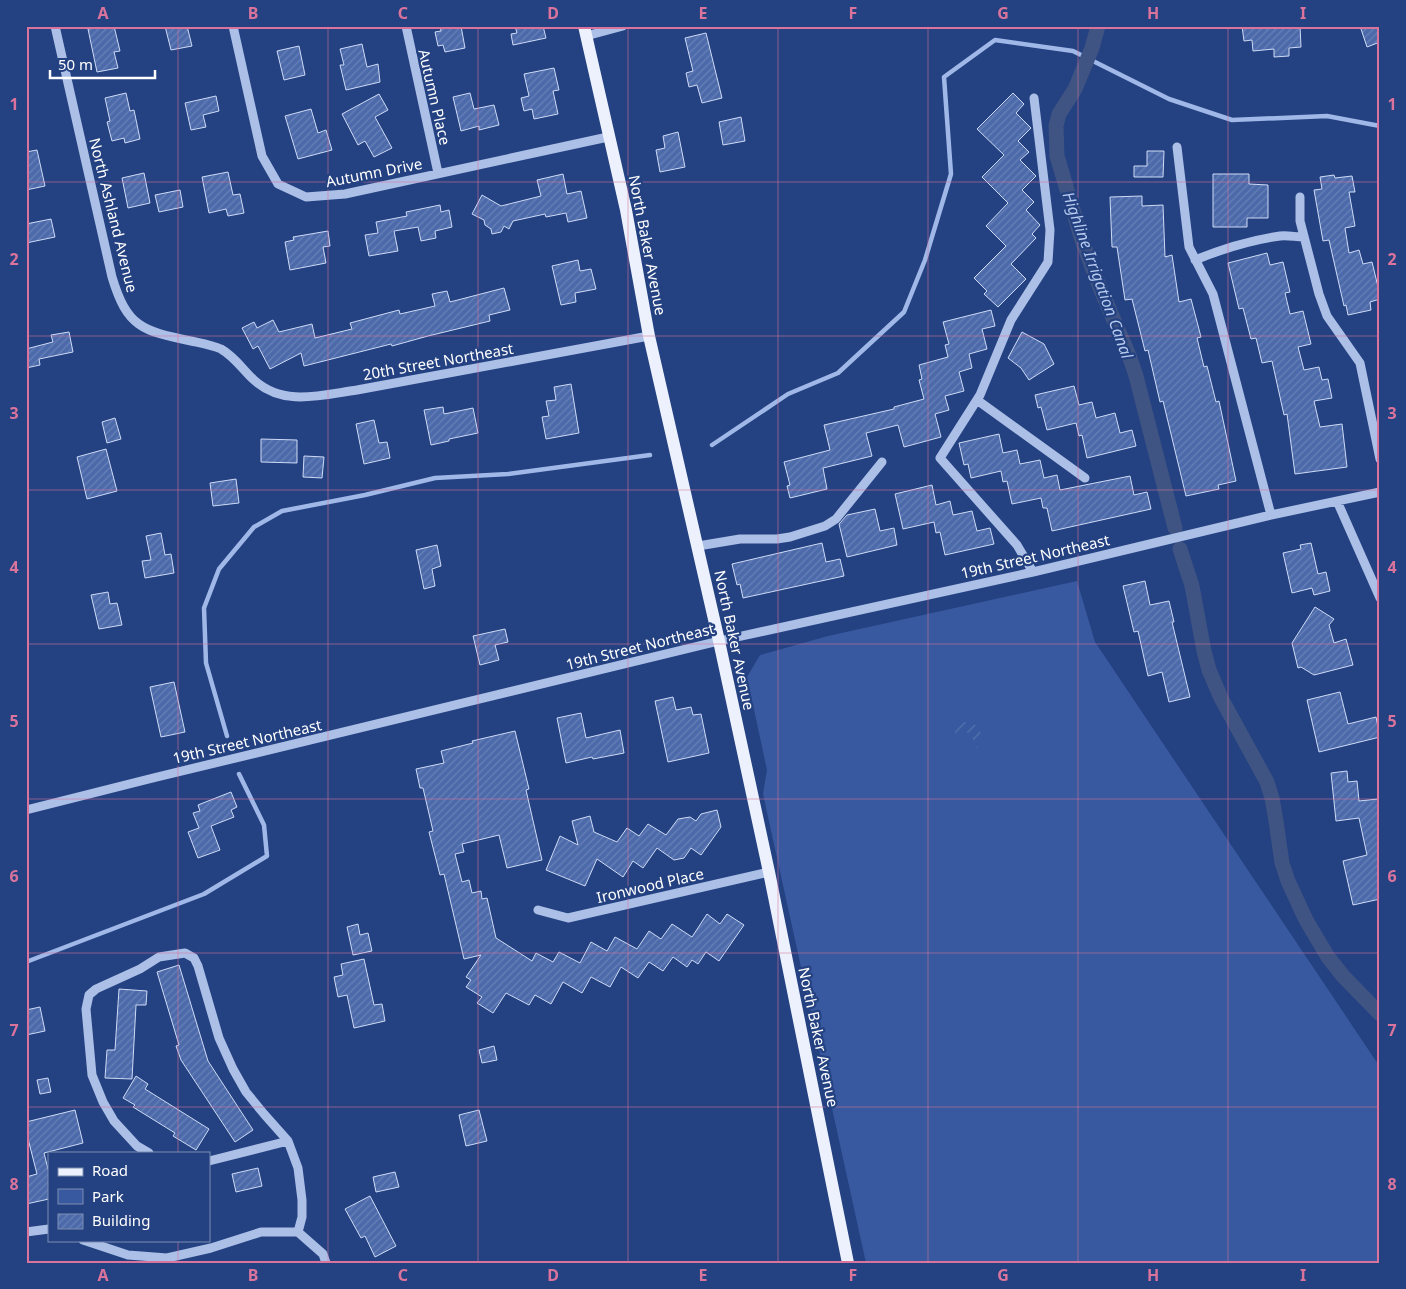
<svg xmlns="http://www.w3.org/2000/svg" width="1406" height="1289" font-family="'Noto Sans',sans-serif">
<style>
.green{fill:#38599f}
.garden{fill:url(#garden-furrows)}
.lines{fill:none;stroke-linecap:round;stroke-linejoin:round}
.stream{stroke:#9fb8e8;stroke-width:4.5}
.canal{stroke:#3f5483;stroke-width:15}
.building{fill:url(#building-hatch);stroke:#cedbf6}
.minor{stroke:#abbfe7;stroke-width:9}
.major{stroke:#ecf1fd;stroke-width:12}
.grid{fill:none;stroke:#da749d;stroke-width:1;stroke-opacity:0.55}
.labels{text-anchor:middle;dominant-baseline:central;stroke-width:4.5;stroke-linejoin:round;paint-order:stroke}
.street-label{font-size:15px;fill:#fff;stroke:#244181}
.water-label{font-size:16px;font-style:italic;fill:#b6c9ef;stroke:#244181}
.neatline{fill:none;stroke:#da749d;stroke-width:2}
.grid-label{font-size:16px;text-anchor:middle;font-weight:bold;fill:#da749d}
</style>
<defs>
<pattern id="garden-furrows" width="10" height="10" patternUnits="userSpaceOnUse" patternTransform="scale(1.25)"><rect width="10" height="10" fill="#38599f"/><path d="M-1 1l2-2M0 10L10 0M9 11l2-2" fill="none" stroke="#5672ad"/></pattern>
<pattern id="building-hatch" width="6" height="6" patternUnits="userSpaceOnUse" patternTransform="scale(1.25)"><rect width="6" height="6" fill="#4c6aaa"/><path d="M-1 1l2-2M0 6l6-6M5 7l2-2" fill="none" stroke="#6780b7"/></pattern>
</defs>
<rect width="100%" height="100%" fill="#244181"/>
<path class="green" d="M1077,581L1095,642L1380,1067V1263H866L763,794L767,770L747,677L760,655L828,636Z"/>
<path class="garden" d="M964,722C982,723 984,733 977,748H975L973,747V737L969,733L963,732L957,736L955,734C954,728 959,725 964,722Z"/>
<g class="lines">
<path class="stream" d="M712,445L788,394L838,373L904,312L925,260L951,174L944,77L995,40L1073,51L1169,99L1232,120L1327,116L1380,126
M227,736L206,663L204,608L219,569L254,527L282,511L365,495L435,478L508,474L650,455
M26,962L204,894L267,856L264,825L239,774"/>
<path class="canal" d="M1098,26L1092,48L1075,89L1059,114L1056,126L1057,156L1081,237L1096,278L1130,358L1136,376L1175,528
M1180,549L1192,586L1204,651L1209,670L1221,698L1267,782L1272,798L1276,821L1282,863L1288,881L1306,920L1328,957L1343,976L1380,1014"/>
</g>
<path class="building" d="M101,26H114L120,51L114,52L118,68L97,72L88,29Z
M165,26H187L192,46L171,50Z
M440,26H461L465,48L445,52L443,45L438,46L435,32L441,31Z
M515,26H543L546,38L513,45L511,34L517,33Z
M1242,26H1300L1301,47L1289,48V56L1274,57V49L1253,51L1252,40L1244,41Z
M1360,26H1380V42L1367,47Z
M706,33L722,98L702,103L697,85L689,87L686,73L693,71L685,38Z
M362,44L367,67L378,64L380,82L346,90L340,65H344L340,49Z
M299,46L305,75L284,80L277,51Z
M554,68L559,90L553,91L558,114L534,119L532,109L524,111L521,98L529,96L524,74Z
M126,93L130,111L134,110L140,139L125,143L124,138L112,141L107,122L110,121L105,98Z
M470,93L474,109L494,105L499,125L479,130V126L461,131L453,97Z
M1013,93L1024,104L1016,113L1031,128L1018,141L1029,152L1020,160L1036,176L1022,190L1034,202L1026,210L1040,225L1032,234L1036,238L1011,264L1026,279L998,307L984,294L987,291L974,278L1006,246L986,226L1008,203L982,177L1004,155L977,129Z
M379,94L388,110L375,117L392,148L374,157L365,141L358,145L342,114Z
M216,96L219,111L203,115L206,127L191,130L185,103Z
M311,109L318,133L326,130L332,150L298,159L285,116Z
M741,117L745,141L723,145L719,122Z
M678,132L685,167L660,172L656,150L665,148L663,136Z
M37,150L45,186L26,190V152Z
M1147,151H1164L1163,177H1134V166H1147Z
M228,172L233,195L240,194L244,213L228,216L226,209L209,213L202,177Z
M144,173L150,203L128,208L122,178Z
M563,174L567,194L581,191L587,218L568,222L566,213L546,217L545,214L513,221L509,229L504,226L501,232L492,234L491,229L485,225L484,220L472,214L482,195L501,206L541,196L537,180Z
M1213,174H1249V184L1268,185V218H1247V227H1213Z
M1334,175L1335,178L1352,176L1355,192H1349L1355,226L1345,228L1349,253L1359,250L1363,264L1372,262L1380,295V299L1370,302L1371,310L1348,315L1346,305L1344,306L1329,240L1323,241L1314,190L1322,189L1320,177Z
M180,190L183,207L159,212L155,195Z
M1142,196V206L1163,205L1165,257L1172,255L1179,302L1191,299L1201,337L1197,338L1204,367L1207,366L1216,402L1219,401L1236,481L1218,485L1219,489L1186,496L1163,401L1160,402L1148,350L1145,351L1132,299L1125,300L1117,247H1112L1110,197Z
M440,205L441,212L449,210L452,227L435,231L436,238L421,241L418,227L394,231L398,251L369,256L365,235L378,233L376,222L407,216L406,212Z
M51,219L55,237L26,243V224Z
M328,231L330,246L323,247L326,263L290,270L285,242L294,240L293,237Z
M1267,253L1270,265L1283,262L1290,292L1285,293L1290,314L1303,311L1311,344L1298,347L1304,370L1319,367L1322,380L1328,379L1332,398L1314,401L1320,427L1342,424L1347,467L1295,474L1287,414L1284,415L1272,361L1262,363L1256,338L1251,339L1243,308L1239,309L1228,263Z
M578,260L580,271L591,269L596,289L575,293L576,302L561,305L552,266Z
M504,288L510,310L489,315L490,321L428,336L392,346L391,344L304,366L301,353L270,369L258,346L253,349L242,328L254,322L257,328L273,320L279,332L312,324L315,338L352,329L350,323L399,310L400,314L435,306L432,294L447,291L450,302Z
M991,310L995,326L982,329L987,349L969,354L972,368L959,372L964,391L945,396L949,410L935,414L941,437L904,447L898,425L866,433L872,456L823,468L827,489L790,498L787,486L790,485L784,462L830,450L824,425L894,409V407L924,399L919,380L922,379L919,365L948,357L945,345L949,344L943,322Z
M69,332L73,352L39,359L40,365L26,368V349L53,342L51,335Z
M1022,332L1044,344L1054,364L1029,380L1021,368L1008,358Z
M571,384L579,433L546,439L542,417L549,416L546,401L556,400L554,387Z
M1074,386L1079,405L1092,402L1096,418L1115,413L1120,433L1132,430L1136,446L1087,458L1082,435L1079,436L1076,423L1047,430L1041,407L1038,408L1035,395Z
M443,407L444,414L473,408L478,433L449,439V441L431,445L424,410Z
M115,418L121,439L107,443L102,422Z
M374,420L379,443L387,442L390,458L364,464L356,424Z
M999,434L1003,453L1017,450L1020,464L1040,460L1044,478L1057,475L1060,490L1130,476L1134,495L1147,492L1151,509L1052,531L1047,508H1043L1041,498L1012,504L1007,481L1003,482L1001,471L971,478L968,464L964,465L959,443Z
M261,439L297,440V463L261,462Z
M106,449L117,491L87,499L77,457Z
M304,456L324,457L322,478L303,477Z
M236,479L239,503L213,506L210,483Z
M932,485L936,505L950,501L953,515L972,511L977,531L990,528L994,544L945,555L940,532L936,533L934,522L903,529L895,494Z
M875,509L880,531L894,528L897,545L847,557L839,524L847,515Z
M161,533L165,555L171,554L174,573L145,578L142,561L151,560L146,536Z
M822,543L826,562L840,559L844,576L743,598L740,584L737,585L732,564Z
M1311,543L1318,574L1326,572L1330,591L1314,595L1312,588L1292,593L1283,553L1301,549L1300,545Z
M437,545L441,566L432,569L435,586L424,589L416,550Z
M1145,581L1150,605L1169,601L1174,622H1172L1190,697L1169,702L1162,672L1148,676L1138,631L1134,632L1123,586Z
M108,592L110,604L117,603L122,625L99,629L91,595Z
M1315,607L1334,619L1329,625L1334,643L1346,639L1353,665L1314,675L1301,667L1298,668L1292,643Z
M505,629L508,642L495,645L499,660L480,665L473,636Z
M174,682L185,732L161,737L150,687Z
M1340,692L1348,724L1376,717L1380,737L1319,752L1307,700Z
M673,697L676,710L691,707L693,715L701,714L709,753L668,762L655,701Z
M581,713L586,738L620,730L624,753L593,759L592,757L566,763L557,718Z
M515,731L529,789L526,790L542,860L507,868L499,835L462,844L464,852L455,854L462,882L469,880L472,893L481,891L482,899L487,898L496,938L532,961L536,953L553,962L559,952L580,963L591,942L607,951L615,937L637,949L649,931L661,939L672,924L692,937L707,914L720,924L727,914L744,925L719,961L706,952L698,964L692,960L687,967L673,957L663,971L649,962L638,978L621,967L610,987L591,977L582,993L563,982L551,1004L535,995L529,1005L506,993L493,1013L477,1003L482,997L466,987L471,980L466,977L481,955L464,959L444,874L440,875L429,832L433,831L423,788H420L416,769L444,763L441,751L473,743L472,741Z
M1347,771L1348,782L1357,781L1359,801L1378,799L1380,809V899L1353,905L1343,861L1367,855L1359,818L1336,821L1331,773Z
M231,792L237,807L231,810L234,817L211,826L220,850L198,858L188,832L199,828L193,813L200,811L198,805Z
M717,810L721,827L701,855L691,848L684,858L674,860L657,848L643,868L633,861L623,877L597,859L585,886L546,870L560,836L578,845L572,821L590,816L594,832L617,842L627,828L639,836L648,824L666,835L678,819L690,817L696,821L701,814Z
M358,924L360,935L368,933L372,951L353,955L347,927Z
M364,959L374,1005L382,1004L385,1021L354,1028L347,995L338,997L334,977L343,975L341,964Z
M179,965L208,1061L253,1130L235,1142L181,1060L176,1046L179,1045L157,972Z
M119,989L147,991L146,1005H136L132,1079L105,1078L107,1050H115Z
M40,1007L45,1031L26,1035V1010Z
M494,1046L497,1060L482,1063L479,1050Z
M136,1076L148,1084L145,1089L209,1129L196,1150L173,1136L175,1133L133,1107L135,1105L123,1098Z
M48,1078L51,1092L40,1094L37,1080Z
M75,1110L83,1143L44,1153L49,1173V1199L26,1204V1177L37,1174L26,1131V1122Z
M479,1110L487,1141L466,1146L459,1115Z
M258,1168L262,1186L236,1192L232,1174Z
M395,1172L399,1187L376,1192L373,1177Z
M370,1196L396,1246L375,1257L365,1236L361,1238L345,1209Z"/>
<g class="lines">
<path class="minor" d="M55,26L112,277C127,327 142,331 191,341C200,343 212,345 221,349C235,357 243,370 254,380C284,407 321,395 357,390L649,336
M233,26L262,156L278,184L306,197L345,194L608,137
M406,26L438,173
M586,36L623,26
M1177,147L1189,247L1213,294L1271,515
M1300,197V221L1319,294L1327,316L1360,363L1380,459
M1195,260C1222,249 1250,240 1280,236C1287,235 1296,237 1303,237
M977,400L1085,478
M1337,501L1380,598
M698,546L740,539H777L790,537L825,526L836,519L882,462
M1033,572L1017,545L940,458L980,395L1011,320L1048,262L1050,230L1034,98
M26,810L153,778L719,641L1033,572L1271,515L1380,492
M538,910L568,918L769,872
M149,1153L137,1146L114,1121L103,1102L92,1075L86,1009L89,995L96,989L140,969L159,957L185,953L194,958L198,966L219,1038L233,1069L246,1092L264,1114L288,1141L298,1168L302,1200V1217L298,1232
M209,1161L288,1141
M26,1232L49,1229
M83,1240L128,1255L167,1258L211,1248L261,1232H298L323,1254L326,1263"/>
<path class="major" d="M584,26L626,210L649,336L719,641L769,872L848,1263"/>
</g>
<path class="grid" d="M178,26V1153M328,26V1263M478,26V1263M628,26V1263M778,26V1263M928,26V1263M1078,26V1263M1228,26V1263M26,182H1380M26,336H1380M26,490H1380M26,644H1380M26,799H1380M26,953H1380M26,1107H1380M178,1240V1263"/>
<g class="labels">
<g class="street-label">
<text transform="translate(435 97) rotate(77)">Autumn Place</text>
<text transform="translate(374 172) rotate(-11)">Autumn Drive</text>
<text transform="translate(114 215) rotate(76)">North Ashland Avenue</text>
<text transform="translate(648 245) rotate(79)">North Baker Avenue</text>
<text transform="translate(438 361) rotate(-10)">20th Street Northeast</text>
<text transform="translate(1035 556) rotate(-13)">19th Street Northeast</text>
<text transform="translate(735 640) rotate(78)">North Baker Avenue</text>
<text transform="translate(640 646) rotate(-14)">19th Street Northeast</text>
<text transform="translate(247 741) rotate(-13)">19th Street Northeast</text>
<text transform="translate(650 885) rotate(-13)">Ironwood Place</text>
<text transform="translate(819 1037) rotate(78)">North Baker Avenue</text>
</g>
<g class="water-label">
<text transform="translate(1098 275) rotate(70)">Highline Irrigation Canal</text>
</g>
</g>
<rect width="1406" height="1289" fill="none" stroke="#244181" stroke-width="55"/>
<rect x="48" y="1152" width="162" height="90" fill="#244181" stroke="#7c8db3"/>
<rect x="58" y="1168" width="25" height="8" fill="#ecf1fd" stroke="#7c8db3"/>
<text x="92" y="1176" font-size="15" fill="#ffffff">Road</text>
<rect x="58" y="1189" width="25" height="15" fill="#38599f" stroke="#7c8db3"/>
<text x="92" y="1202" font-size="15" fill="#ffffff">Park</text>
<rect x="58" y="1214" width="25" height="15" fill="url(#building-hatch)" stroke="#7c8db3"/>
<text x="92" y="1226" font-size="15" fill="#ffffff">Building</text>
<path d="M50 70v8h105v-8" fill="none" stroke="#ffffff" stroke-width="2.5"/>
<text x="58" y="70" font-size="15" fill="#ffffff" stroke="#244181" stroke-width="4" paint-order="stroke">50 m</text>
<rect x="28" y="28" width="1350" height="1234" class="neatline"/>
<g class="grid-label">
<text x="103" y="19">A</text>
<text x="253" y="19">B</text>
<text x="403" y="19">C</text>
<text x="553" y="19">D</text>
<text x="703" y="19">E</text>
<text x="853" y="19">F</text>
<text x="1003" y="19">G</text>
<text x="1153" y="19">H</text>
<text x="1303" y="19">I</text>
<text x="14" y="110">1</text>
<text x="1392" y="110">1</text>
<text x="14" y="265">2</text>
<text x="1392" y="265">2</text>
<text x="14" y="419">3</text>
<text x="1392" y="419">3</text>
<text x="14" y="573">4</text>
<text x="1392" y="573">4</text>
<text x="14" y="727">5</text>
<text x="1392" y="727">5</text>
<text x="14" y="882">6</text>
<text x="1392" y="882">6</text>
<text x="14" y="1036">7</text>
<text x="1392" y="1036">7</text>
<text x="14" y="1190">8</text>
<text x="1392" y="1190">8</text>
<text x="103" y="1281">A</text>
<text x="253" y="1281">B</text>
<text x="403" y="1281">C</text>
<text x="553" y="1281">D</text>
<text x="703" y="1281">E</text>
<text x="853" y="1281">F</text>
<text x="1003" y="1281">G</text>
<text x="1153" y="1281">H</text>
<text x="1303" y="1281">I</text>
</g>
</svg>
